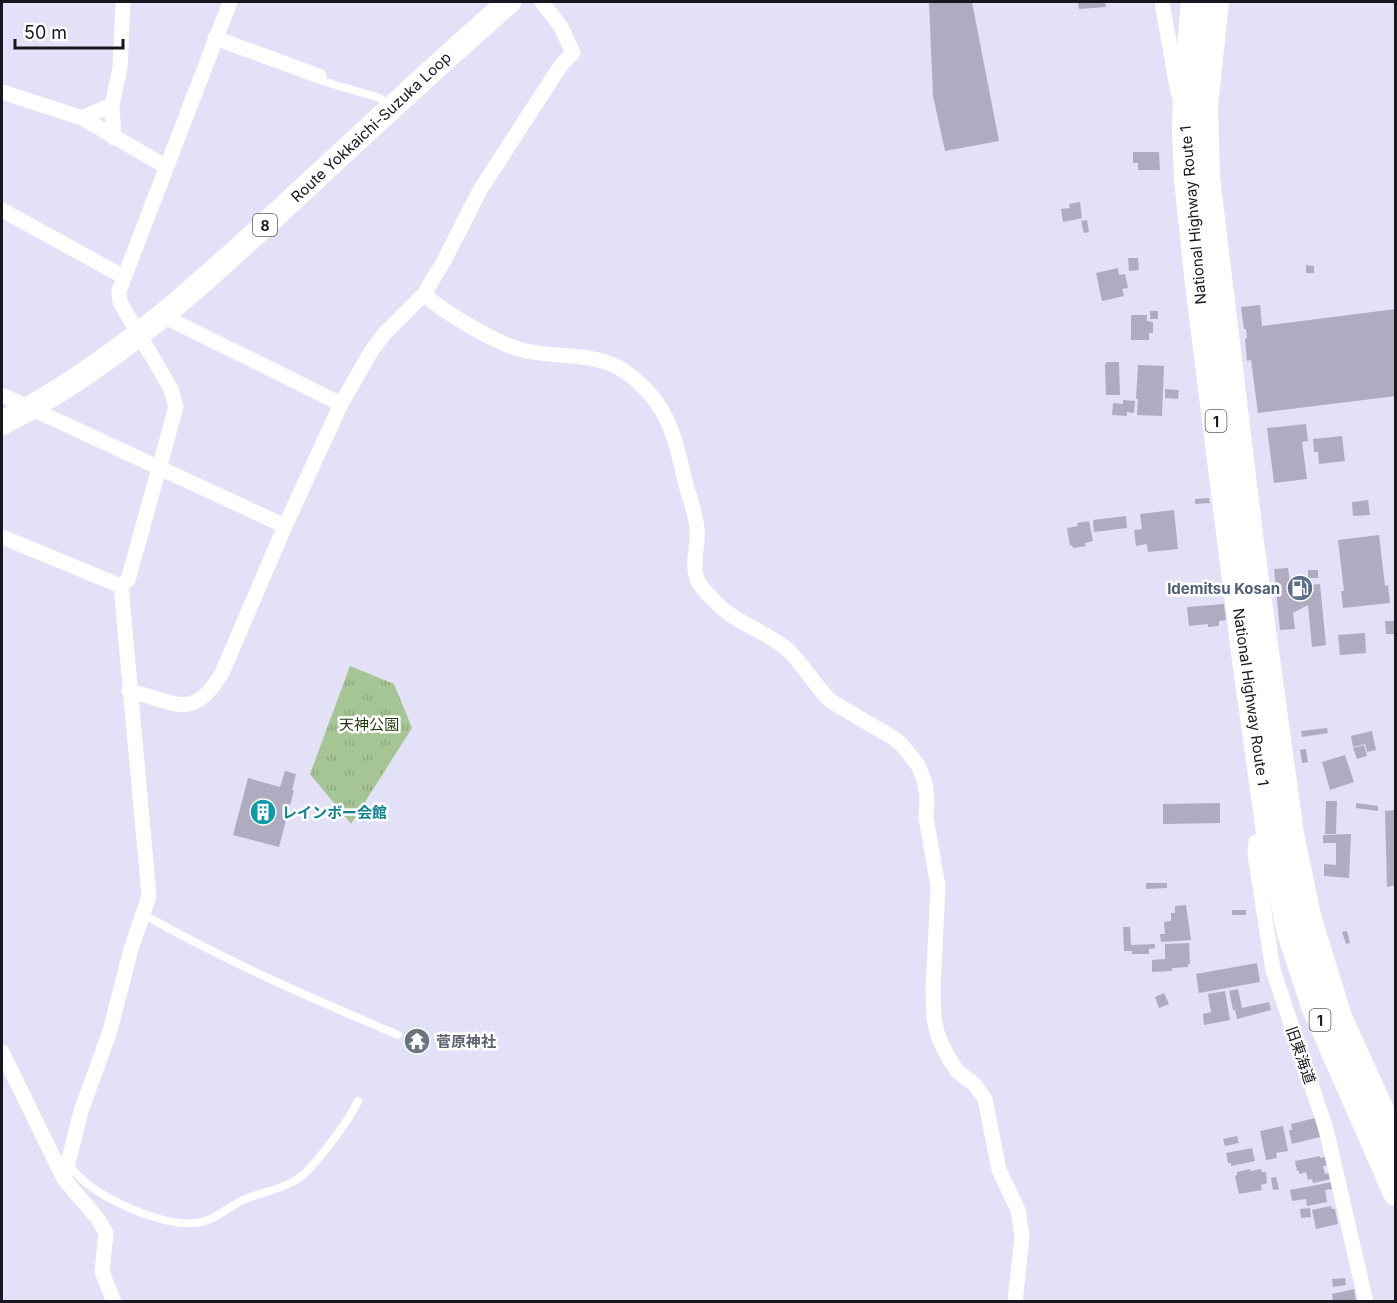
<svg xmlns="http://www.w3.org/2000/svg" width="1397" height="1303" font-family="Inter,'Noto Sans JP',sans-serif">
<style>
.grass{fill:url(#grass-tufts)}
.building{fill:#b0abc1}
.lines{fill:none;stroke-linecap:round;stroke-linejoin:round}
.service{stroke:#fff;stroke-width:8}
.minor{stroke:#fff;stroke-width:15}
.primary{stroke:#fff;stroke-width:24}
.trunk{stroke:#fff;stroke-width:26}
.labels{text-anchor:middle;dominant-baseline:central;stroke-width:5;stroke-linejoin:round;paint-order:stroke}
.shield{fill:#fff;stroke:#5d5d62;stroke-width:1.5}
.shield-label{font-size:14px;font-weight:bold;fill:#18171f}
.street-label{font-size:15px;fill:#18171f;stroke:#fff}
.service-label{font-size:15px;font-weight:bold;fill:#4e5e75;stroke:#fff;text-anchor:end}
.park-label{font-size:15px;fill:#1e3809;stroke:#fff}
.culture-label{font-size:15px;font-weight:bold;fill:#0d838f;stroke:#fff;text-anchor:start}
.worship-label{font-size:15px;font-weight:bold;fill:#5b616d;stroke:#fff;text-anchor:start}
</style>
<defs>
<pattern id="grass-tufts" width="24" height="20" patternUnits="userSpaceOnUse" patternTransform="scale(1.5)"><rect width="24" height="20" fill="#a6c594"/><path d="M3 7l-1-3M5 7V3M7 7l1-3M15 17l-1-3M17 17v-4M19 17l1-3" fill="none" stroke="#8ea87f"/></pattern>
</defs>
<rect width="100%" height="100%" fill="#e3e1f7"/>
<path class="grass" d="M350,666L394,684L412,728L351,824L310,774Z"/>
<path class="building" d="M929,2H972L999,141L945,151L933,96Z
M1078,2H1105L1106,7L1079,9Z
M1133,152H1159L1160,170H1138V163H1133Z
M1080,202L1082,218L1063,222L1061,209L1070,208L1069,204Z
M1087,220L1089,232L1084,233L1081,221Z
M1128,258H1138L1139,270L1129,271Z
M1306,265L1314,266V273H1306Z
M1118,268L1119,275L1125,274L1128,288L1122,289L1124,296L1102,301L1096,273Z
M1260,305L1262,326L1396,309V396L1258,413L1251,360L1247,361L1245,338H1247L1246,329H1244L1241,307Z
M1150,311H1158V319H1150Z
M1131,315H1147V321L1153,322V333H1149V340H1131Z
M1107,362H1119L1120,395H1106L1105,365Z
M1138,365L1164,366L1162,416L1137,415L1138,399H1136Z
M1165,389L1179,390L1178,399L1165,398Z
M1123,400L1135,401L1134,413L1127,412V416L1112,415L1113,403L1123,404Z
M1306,424L1308,441L1302,442L1307,479L1274,483L1267,428Z
M1342,436L1345,461L1319,464L1318,452H1314L1313,439Z
M1209,498L1210,503L1195,504V499Z
M1368,500L1370,515L1353,516L1352,502Z
M1174,510L1178,549L1148,552L1147,544L1136,546L1134,530L1142,529L1140,514Z
M1126,516L1127,528L1094,532L1093,520Z
M1089,521L1093,541L1085,543L1086,546L1073,548L1072,545L1070,546L1067,528L1078,526L1077,523Z
M1379,535L1385,586L1388,585L1390,603L1343,608L1341,591H1344L1338,540Z
M1288,568L1290,582L1299,586L1320,584L1326,645L1312,647L1308,605L1293,613L1295,629L1280,630L1274,569Z
M1308,570H1318V578H1308Z
M1224,604L1226,620L1219,621V626L1208,627V624L1189,626L1187,607Z
M1385,621H1396V634H1386Z
M1365,633L1366,653L1340,655L1338,635Z
M1327,728L1328,733L1302,737L1301,731Z
M1372,731L1376,750L1367,752L1365,744L1353,747L1351,736Z
M1364,745L1367,756L1357,759L1353,748Z
M1306,749L1308,762L1302,763L1300,750Z
M1345,755L1354,782L1330,790L1322,762Z
M285,771L296,774L292,790H294L279,847L233,835L248,778L280,787Z
M1326,801H1337L1336,834H1325Z
M1220,803V823L1163,824V804Z
M1356,803L1378,806V811L1356,808Z
M1396,810V885L1387,887L1385,811Z
M1351,834L1349,878L1324,876V864L1336,865V843H1323V835Z
M1146,883H1167V888L1146,889Z
M1186,905L1191,940L1161,942L1160,934H1165L1164,922L1171,921V913H1175V906Z
M1232,910H1246V915H1232Z
M1123,927H1130L1131,945L1155,944V948L1149,949V954H1132V951H1124Z
M1347,931L1350,943L1346,944L1342,932Z
M1189,943L1190,964H1188V967L1172,968V971L1152,972V960L1165,959V944Z
M1257,963L1260,982L1199,993L1196,974Z
M1238,989L1242,1008L1269,1002L1271,1010L1237,1019L1235,1010H1233L1229,991Z
M1225,991L1230,1020L1204,1025L1203,1014L1211,1012L1208,994Z
M1164,993L1169,1004L1159,1008L1155,997Z
M1315,1118L1320,1137L1292,1144L1289,1130H1292L1291,1124Z
M1283,1126L1288,1151L1276,1153L1277,1158L1266,1160L1260,1131Z
M1237,1136L1239,1143L1225,1146L1223,1139Z
M1252,1148L1255,1161L1231,1166V1163H1228L1226,1153Z
M1320,1156V1158L1325,1157L1327,1166H1323L1325,1174L1330,1173L1332,1179L1313,1183L1312,1179L1308,1180L1306,1172L1299,1174V1171H1297L1295,1161Z
M1250,1169L1251,1171L1261,1169L1262,1172H1266L1267,1183L1261,1185L1262,1190L1239,1194L1235,1176L1237,1175V1172Z
M1276,1177L1279,1189L1273,1190L1271,1178Z
M1332,1182L1333,1189L1325,1190L1327,1202L1307,1206L1306,1199L1292,1201L1290,1190Z
M1331,1206L1332,1209H1335L1338,1224L1316,1229L1312,1210Z
M1310,1208L1311,1217L1301,1218L1300,1209Z
M1345,1278L1346,1285L1333,1287L1332,1279Z
M1354,1289L1356,1302H1333L1332,1294Z"/>
<g class="lines">
<path class="service" d="M319,76L322,81L380,98L387,106
M143,914C225,961 311,998 398,1035
M69,1165C74,1171 79,1177 85,1182C109,1202 163,1226 195,1223C215,1222 230,1204 248,1198C264,1192 282,1189 296,1180C314,1169 349,1120 358,1101"/>
<path class="minor" d="M1162,2L1178,93
M215,38L319,76
M2,92L82,118L165,166
M82,118L112,105
M114,138L112,105L120,68L123,2
M2,210L124,277
M424,294C443,312 500,346 526,351C579,361 609,347 650,394C673,420 678,452 686,485C690,499 696,514 697,529C699,545 691,563 697,579C699,584 703,589 707,593C715,602 724,611 734,617C752,629 772,636 788,650C805,666 815,687 832,702L892,737L901,744L918,765L925,783L927,799L926,818L938,886L933,991L934,1019L938,1036L948,1057L957,1071L975,1085L985,1099L999,1170L1018,1210L1022,1237L1015,1302
M163,316L341,404
M2,395L285,526
M2,537L121,586
M121,586L128,580L176,407L171,389L120,302L119,291L230,2
M129,691C175,701 192,723 222,673L285,526L341,404L372,350L385,333L424,294L445,259L480,190L561,65L573,53L561,27L542,2
M1276,837L1256,842L1255,854L1273,970L1326,1129L1366,1302
M2,1052L64,1179L98,1219L106,1233L102,1272L114,1302
M64,1179L81,1111L110,1031L131,949L149,896L121,586"/>
<path class="primary" d="M2,423C112,367 204,282 293,199C365,132 436,66 509,2"/>
<path class="trunk" d="M1194,2L1186,91L1185,133L1187,179L1197,276L1245,660L1270,839L1290,933L1314,1006L1396,1193
M1216,2L1205,106L1207,177L1251,543L1291,834L1308,916L1339,1017L1396,1143"/>
</g>
<defs>
<symbol id="fuel-disc" viewBox="-11 -11 22 22"><circle r="9.5" fill="#5c6f8a" stroke="#fff"/><path d="M-5.5-6h7V0h2V4h1.3V-2.5L3-4.5l.8-.8L6-3V5H2.5V1h-1V6h-7ZM-4.2-4.7v3.2H.2V-4.7Z" fill="#fff"/></symbol>
<symbol id="building-disc" viewBox="-11 -11 22 22"><circle r="9.5" fill="#0f9aa8" stroke="#fff"/><path d="M-4-6H4V6H1V3H-1V6H-4ZM-2.5-4.3h1.7v1.8h-1.7ZM.8-4.3h1.7v1.8H.8ZM-2.5-1h1.7V.8h-1.7ZM.8-1h1.7V.8H.8Z" fill="#fff"/></symbol>
<symbol id="temple-disc" viewBox="-11 -11 22 22"><circle r="9.5" fill="#6b7280" stroke="#fff"/><path d="M0-6L5-2H3V0L6.5 2.5H4V6H1.5V3h-3V6H-4V2.5H-6.5L-3 0V-2H-5Z" fill="#fff"/></symbol>
</defs>
<g fill-rule="evenodd">
<use href="#fuel-disc" x="1285" y="573" width="30" height="30"/>
<use href="#building-disc" x="248" y="797" width="30" height="30"/>
<use href="#temple-disc" x="402" y="1026" width="30" height="30"/>
</g>
<g class="labels">
<g class="shield">
<rect x="253" y="214" width="24" height="22" rx="4.5"/>
<rect x="1205.5" y="410" width="21" height="22" rx="4.5"/>
<rect x="1309.5" y="1009" width="21" height="22" rx="4.5"/>
</g>
<g class="shield-label">
<text x="265" y="225">8</text>
<text x="1216" y="421">1</text>
<text x="1320" y="1020">1</text>
</g>
<g class="street-label">
<text transform="translate(371 127) rotate(-43)">Route Yokkaichi-Suzuka Loop</text>
<text transform="translate(1193 215) rotate(-95)">National Highway Route 1</text>
<text transform="translate(1251 697) rotate(82)">National Highway Route 1</text>
<text transform="translate(1301 1055) rotate(71)">旧東海道</text>
</g>
<g class="service-label">
<text x="1280" y="588">Idemitsu Kosan</text>
</g>
<g class="park-label">
<text x="369" y="724">天神公園</text>
</g>
<g class="culture-label">
<text x="282" y="812">レインボー会館</text>
</g>
<g class="worship-label">
<text x="436" y="1041">菅原神社</text>
</g>
</g>
<rect width="1397" height="1303" fill="none" stroke="#18171f" stroke-width="6"/>
<path d="M15 39v9h108v-9" fill="none" stroke="#18171f" stroke-width="3"/>
<text x="24" y="39" font-size="18" fill="#18171f" stroke="#ffffff" stroke-width="4.5" paint-order="stroke">50 m</text>
</svg>
